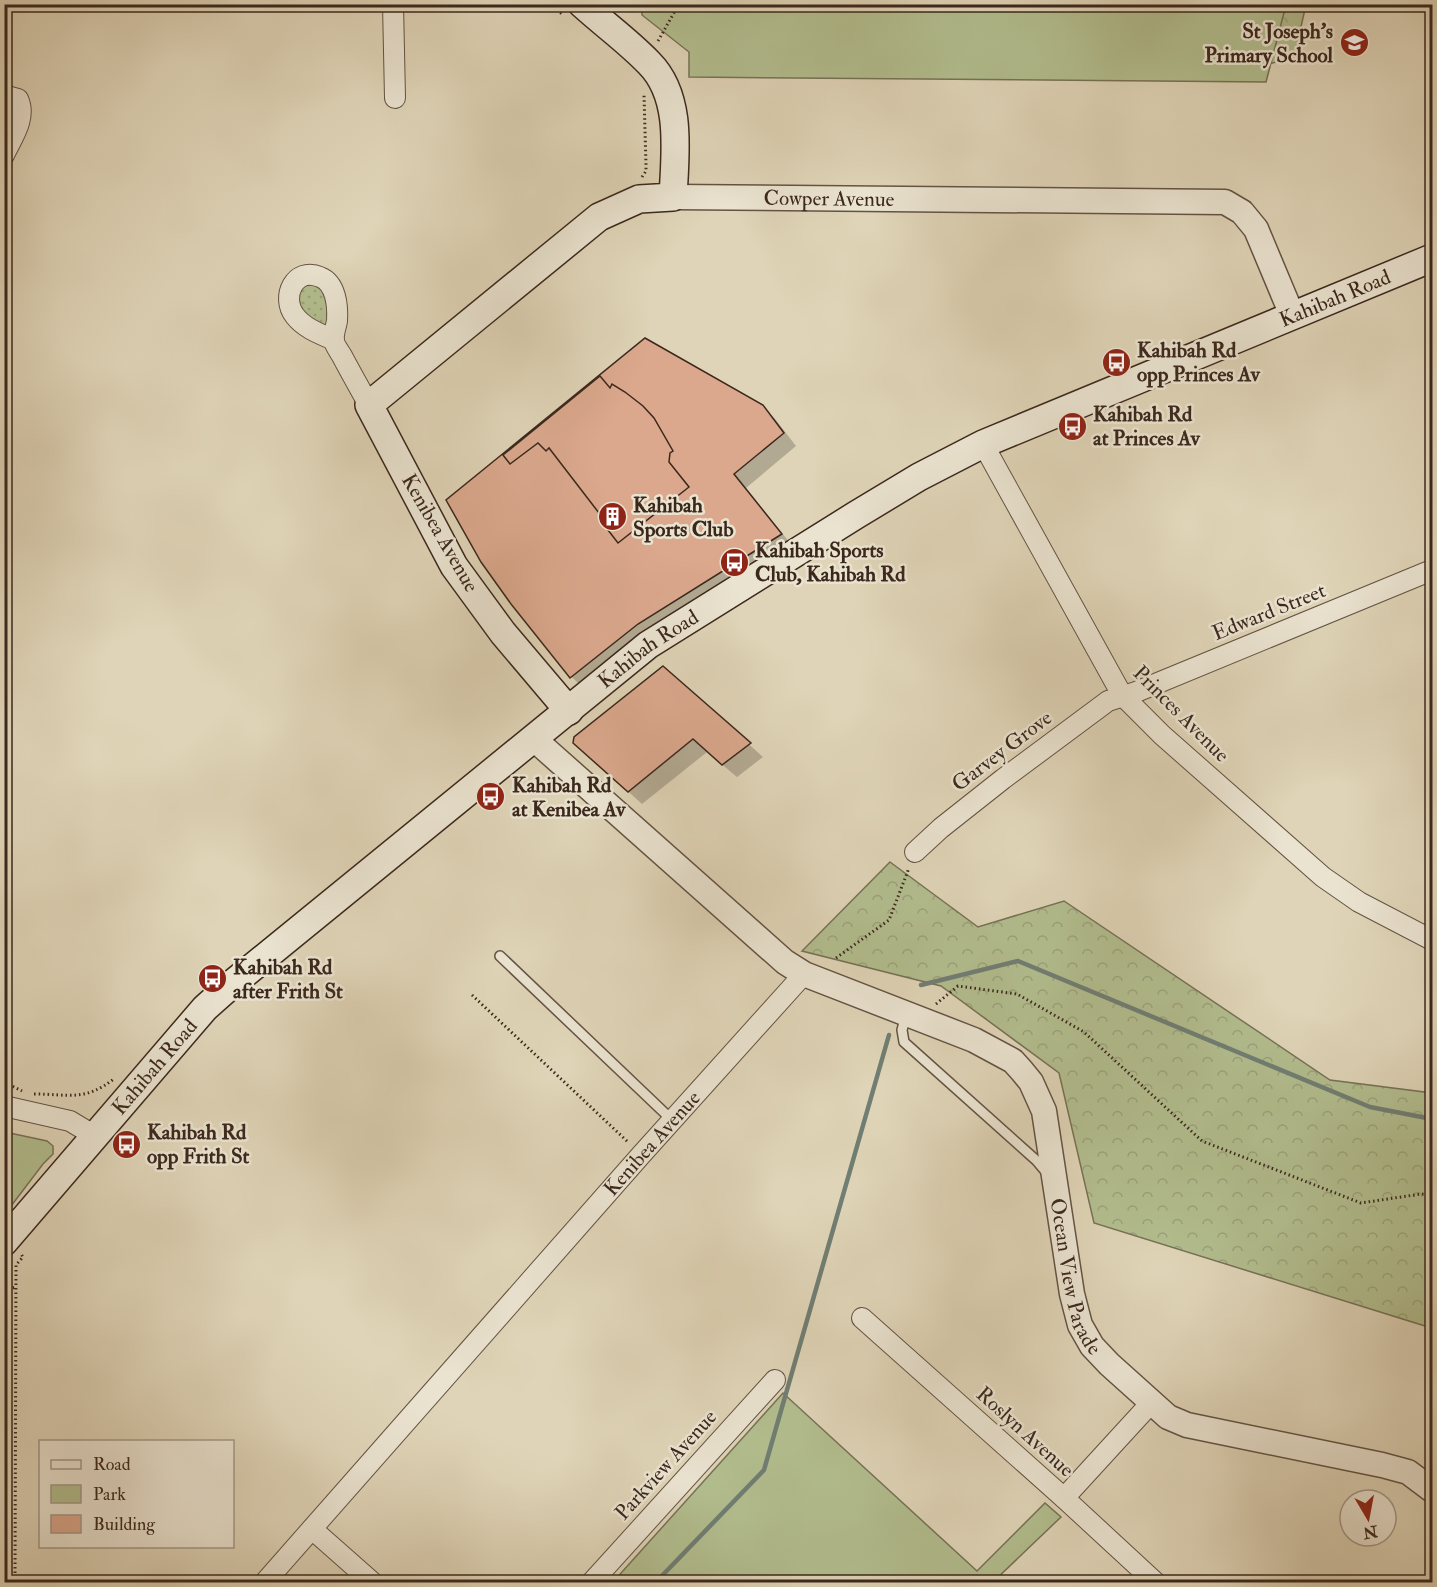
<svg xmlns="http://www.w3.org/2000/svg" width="1437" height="1587" font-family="'IM FELL Double Pica',serif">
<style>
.grass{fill:url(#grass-dots);stroke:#767256;stroke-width:1.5}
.forest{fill:url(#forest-crowns);stroke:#767256;stroke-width:1.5}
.park{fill:#b2bd8e;stroke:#767256;stroke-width:1.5}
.shadow{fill:#0003}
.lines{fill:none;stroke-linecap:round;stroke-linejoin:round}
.stream{stroke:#707e73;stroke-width:4.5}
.building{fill:#dba88d;stroke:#3b281d;stroke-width:1.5}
.service-casing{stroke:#645344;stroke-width:12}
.minor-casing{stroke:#645344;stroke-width:22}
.tertiary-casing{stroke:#645344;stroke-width:27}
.secondary-casing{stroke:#3b281d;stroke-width:30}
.path{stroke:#3b281d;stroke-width:3;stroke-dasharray:1.5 3;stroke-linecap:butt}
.service{stroke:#eae3d0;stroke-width:9}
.minor{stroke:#eae3d0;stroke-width:20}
.tertiary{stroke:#eae3d0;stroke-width:24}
.secondary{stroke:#eae3d0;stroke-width:27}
.labels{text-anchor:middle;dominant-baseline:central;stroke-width:5;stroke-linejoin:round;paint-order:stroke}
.poi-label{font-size:21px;font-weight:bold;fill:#3b281d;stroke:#eae3d0;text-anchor:start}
.street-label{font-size:21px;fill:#3b281d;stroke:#eae3d0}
</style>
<defs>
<pattern id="grass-dots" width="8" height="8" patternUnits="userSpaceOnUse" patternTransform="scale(1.5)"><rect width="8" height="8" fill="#b2bd8e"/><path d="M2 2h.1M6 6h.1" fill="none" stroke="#9aa27a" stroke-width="1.8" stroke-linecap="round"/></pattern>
<pattern id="forest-crowns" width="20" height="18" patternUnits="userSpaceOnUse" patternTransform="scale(1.5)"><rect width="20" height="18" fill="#b2bd8e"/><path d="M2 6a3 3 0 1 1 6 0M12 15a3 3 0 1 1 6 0" fill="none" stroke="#9aa27a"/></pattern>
</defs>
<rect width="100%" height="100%" fill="#dfd4b7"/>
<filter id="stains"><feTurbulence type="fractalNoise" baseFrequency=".00333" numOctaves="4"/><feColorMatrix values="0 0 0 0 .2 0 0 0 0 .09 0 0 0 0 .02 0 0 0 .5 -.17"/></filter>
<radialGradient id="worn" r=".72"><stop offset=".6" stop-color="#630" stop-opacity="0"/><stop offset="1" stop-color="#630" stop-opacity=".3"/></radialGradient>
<path class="grass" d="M307,283L322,287L326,293L330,329L302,314L296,293Z"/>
<path class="forest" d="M1219,5H1306L1294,57L1255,68Z
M890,862L978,927L1064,901L1330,1080L1432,1093V1334L1425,1326L1094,1223L1059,1073L941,986L802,951Z"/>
<path class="park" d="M642,5V4L1286,5L1266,82L689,77V52L642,15Z
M5,1132L47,1141L53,1146V1154L43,1164L5,1214Z
M783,1393L977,1571L1045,1503L1061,1517L993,1582H613Z"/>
<path class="shadow" d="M762,406L776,420L796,446L746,488L794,548L585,690L572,677L512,603Z
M663,667L763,757L737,777L707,752L642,804L589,756Z"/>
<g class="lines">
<path class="stream" d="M921,985L1018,961L1370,1107L1432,1119
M656,1582L764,1470L889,1035"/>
</g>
<path class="building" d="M645,338L763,405L784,433L734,474L782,534L638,624L570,678L511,604L481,562L446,500Z
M600,376L610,388L612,384L625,392L643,406L654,418L673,451L670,453L669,462L689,487L618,543L608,530L609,526L549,448L546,451L538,443L510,464L503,455Z
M663,666L751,743L722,765L693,739L628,792L573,743L574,737Z"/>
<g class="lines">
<defs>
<path id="service" d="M500,956L672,1120
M906,1015L902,1030L904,1042L1037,1161L1048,1174"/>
<g id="minor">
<path d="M393,4L395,98"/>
<path d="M4,95L18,99C27,118 12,138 4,155"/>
<path d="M334,340C320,334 304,328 295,316C280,297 295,266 320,277C336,283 338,306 337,321C336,327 333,334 334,340C334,345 340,352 342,356C351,373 360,389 369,405"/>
<path d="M983,444L1122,695L1162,735L1323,877L1359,902L1432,940"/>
<path d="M915,852L941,828L1003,779L1108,701L1136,692L1432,570"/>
<path d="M4,1106L70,1121L95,1136"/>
<path d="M862,1318L1064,1498L1155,1582"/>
<path d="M1064,1498L1151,1403"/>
<path d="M312,1529L372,1582"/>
<path id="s1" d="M265,1582L641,1155L804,974"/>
<path d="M592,1582L775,1380"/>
</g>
<g id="tertiary">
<path id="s2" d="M673,197L1225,202L1242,212L1256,229L1292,315"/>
<path id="s3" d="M534,739L785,962L804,974L974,1040L1013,1061L1022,1071L1031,1082L1044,1111L1072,1294L1080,1325L1092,1346L1109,1364L1168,1417L1187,1425L1382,1465L1408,1472L1432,1490"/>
</g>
<g id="secondary">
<path d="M569,711L503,633L454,566L369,405L599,217L639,199L673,197C675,154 683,97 649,63C629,42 604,24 582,4"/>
<path id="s4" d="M4,1242L205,1008L232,984L648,645L856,515L919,477L983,444L1432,258"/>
</g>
</defs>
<use href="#service" class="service-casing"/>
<use href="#minor" class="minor-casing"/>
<use href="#tertiary" class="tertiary-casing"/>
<use href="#secondary" class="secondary-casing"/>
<path class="path" d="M550,4L563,15
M658,41L679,4
M642,177L646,171V165L644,95
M836,958L889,920L909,868
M472,995L629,1143
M936,1004L958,986L1017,994L1084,1032L1202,1141L1361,1203L1421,1194L1432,1195
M4,1085L12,1086L22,1091
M34,1094C69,1094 85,1102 115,1078
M4,1290L16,1287
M15,1582L16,1265L23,1257L21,1254"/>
<use href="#service" class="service"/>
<use href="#minor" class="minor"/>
<use href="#tertiary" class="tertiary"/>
<use href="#secondary" class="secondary"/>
</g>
<defs>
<symbol id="school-disc" viewBox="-11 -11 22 22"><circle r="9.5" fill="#8f2418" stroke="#eae3d0"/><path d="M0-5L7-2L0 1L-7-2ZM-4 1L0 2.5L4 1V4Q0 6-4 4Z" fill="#fff"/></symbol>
<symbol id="bus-disc" viewBox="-11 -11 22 22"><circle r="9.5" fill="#8f2418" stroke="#eae3d0"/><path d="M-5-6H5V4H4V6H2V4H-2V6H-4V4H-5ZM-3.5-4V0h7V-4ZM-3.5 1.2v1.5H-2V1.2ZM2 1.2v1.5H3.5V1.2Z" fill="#fff"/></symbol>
<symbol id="building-disc" viewBox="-11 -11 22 22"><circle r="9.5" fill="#8f2418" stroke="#eae3d0"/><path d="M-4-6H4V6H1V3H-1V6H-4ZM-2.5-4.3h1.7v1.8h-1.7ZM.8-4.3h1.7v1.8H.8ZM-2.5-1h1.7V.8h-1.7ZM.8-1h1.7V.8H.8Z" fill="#fff"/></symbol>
</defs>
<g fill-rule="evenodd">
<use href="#school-disc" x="1338" y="26" width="33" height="33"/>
<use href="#bus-disc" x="1100" y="346" width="33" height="33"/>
<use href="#bus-disc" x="1056" y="410" width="33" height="33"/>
<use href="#building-disc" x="596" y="500" width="33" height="33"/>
<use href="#bus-disc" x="718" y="546" width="33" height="33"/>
<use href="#bus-disc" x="474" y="780" width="33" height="33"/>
<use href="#bus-disc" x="196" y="962" width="33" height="33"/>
<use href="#bus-disc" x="110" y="1128" width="33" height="33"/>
</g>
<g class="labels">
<g class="poi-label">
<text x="1333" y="31" text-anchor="end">St Joseph's<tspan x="1333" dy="24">Primary School</tspan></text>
<text x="1137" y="350">Kahibah Rd<tspan x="1137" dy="24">opp Princes Av</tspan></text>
<text x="1093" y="414">Kahibah Rd<tspan x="1093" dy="24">at Princes Av</tspan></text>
<text x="633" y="505">Kahibah<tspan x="633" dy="24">Sports Club</tspan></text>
<text x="755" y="550">Kahibah Sports<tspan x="755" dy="24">Club, Kahibah Rd</tspan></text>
<text x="512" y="785">Kahibah Rd<tspan x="512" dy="24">at Kenibea Av</tspan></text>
<text x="233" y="967">Kahibah Rd<tspan x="233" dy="24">after Frith St</tspan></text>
<text x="147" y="1132">Kahibah Rd<tspan x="147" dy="24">opp Frith St</tspan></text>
</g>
<g class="street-label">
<text stroke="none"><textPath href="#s2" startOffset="156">Cowper Avenue</textPath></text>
<text stroke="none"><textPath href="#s4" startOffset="1653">Kahibah Road</textPath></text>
<text transform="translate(440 533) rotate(60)">Kenibea Avenue</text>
<text transform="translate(1269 612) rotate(-22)">Edward Street</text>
<text stroke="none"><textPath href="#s4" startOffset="879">Kahibah Road</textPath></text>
<text transform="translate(1181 714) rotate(45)">Princes Avenue</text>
<text transform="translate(1002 751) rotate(-37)">Garvey Grove</text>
<text stroke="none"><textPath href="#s4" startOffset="231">Kahibah Road</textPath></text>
<text stroke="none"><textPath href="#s1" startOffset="585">Kenibea Avenue</textPath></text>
<text stroke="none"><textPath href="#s3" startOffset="813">Ocean View Parade</textPath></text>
<text transform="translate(1025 1432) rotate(42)">Roslyn Avenue</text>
<text transform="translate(666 1465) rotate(-48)">Parkview Avenue</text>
</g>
</g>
<rect width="1437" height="1587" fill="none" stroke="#dfd4b7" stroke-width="24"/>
<rect x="6" y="6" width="1425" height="1575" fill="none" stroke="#3b281d" stroke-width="3"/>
<rect x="12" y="12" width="1413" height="1563" fill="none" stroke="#3b281d" stroke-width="1.5"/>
<rect x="39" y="1440" width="195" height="108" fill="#eae3d0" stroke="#a49888" stroke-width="1.5"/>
<rect x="51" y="1460" width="30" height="9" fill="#eae3d0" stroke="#a49888" stroke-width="1.5"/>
<text x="93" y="1470" font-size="18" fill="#3b281d">Road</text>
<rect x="51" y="1485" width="30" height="18" fill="#b2bd8e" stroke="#a49888" stroke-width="1.5"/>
<text x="93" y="1500" font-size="18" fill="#3b281d">Park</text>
<rect x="51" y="1515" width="30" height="18" fill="#dba88d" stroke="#a49888" stroke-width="1.5"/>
<text x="93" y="1530" font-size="18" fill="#3b281d">Building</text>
<g transform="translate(1368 1518) rotate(170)"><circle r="28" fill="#eae3d0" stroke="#a49888" stroke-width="1.5"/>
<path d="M0-4.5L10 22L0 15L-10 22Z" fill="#8f2418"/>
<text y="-9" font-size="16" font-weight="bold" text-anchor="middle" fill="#3b281d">N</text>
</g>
<rect width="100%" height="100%" filter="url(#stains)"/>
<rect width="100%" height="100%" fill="url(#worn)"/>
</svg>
